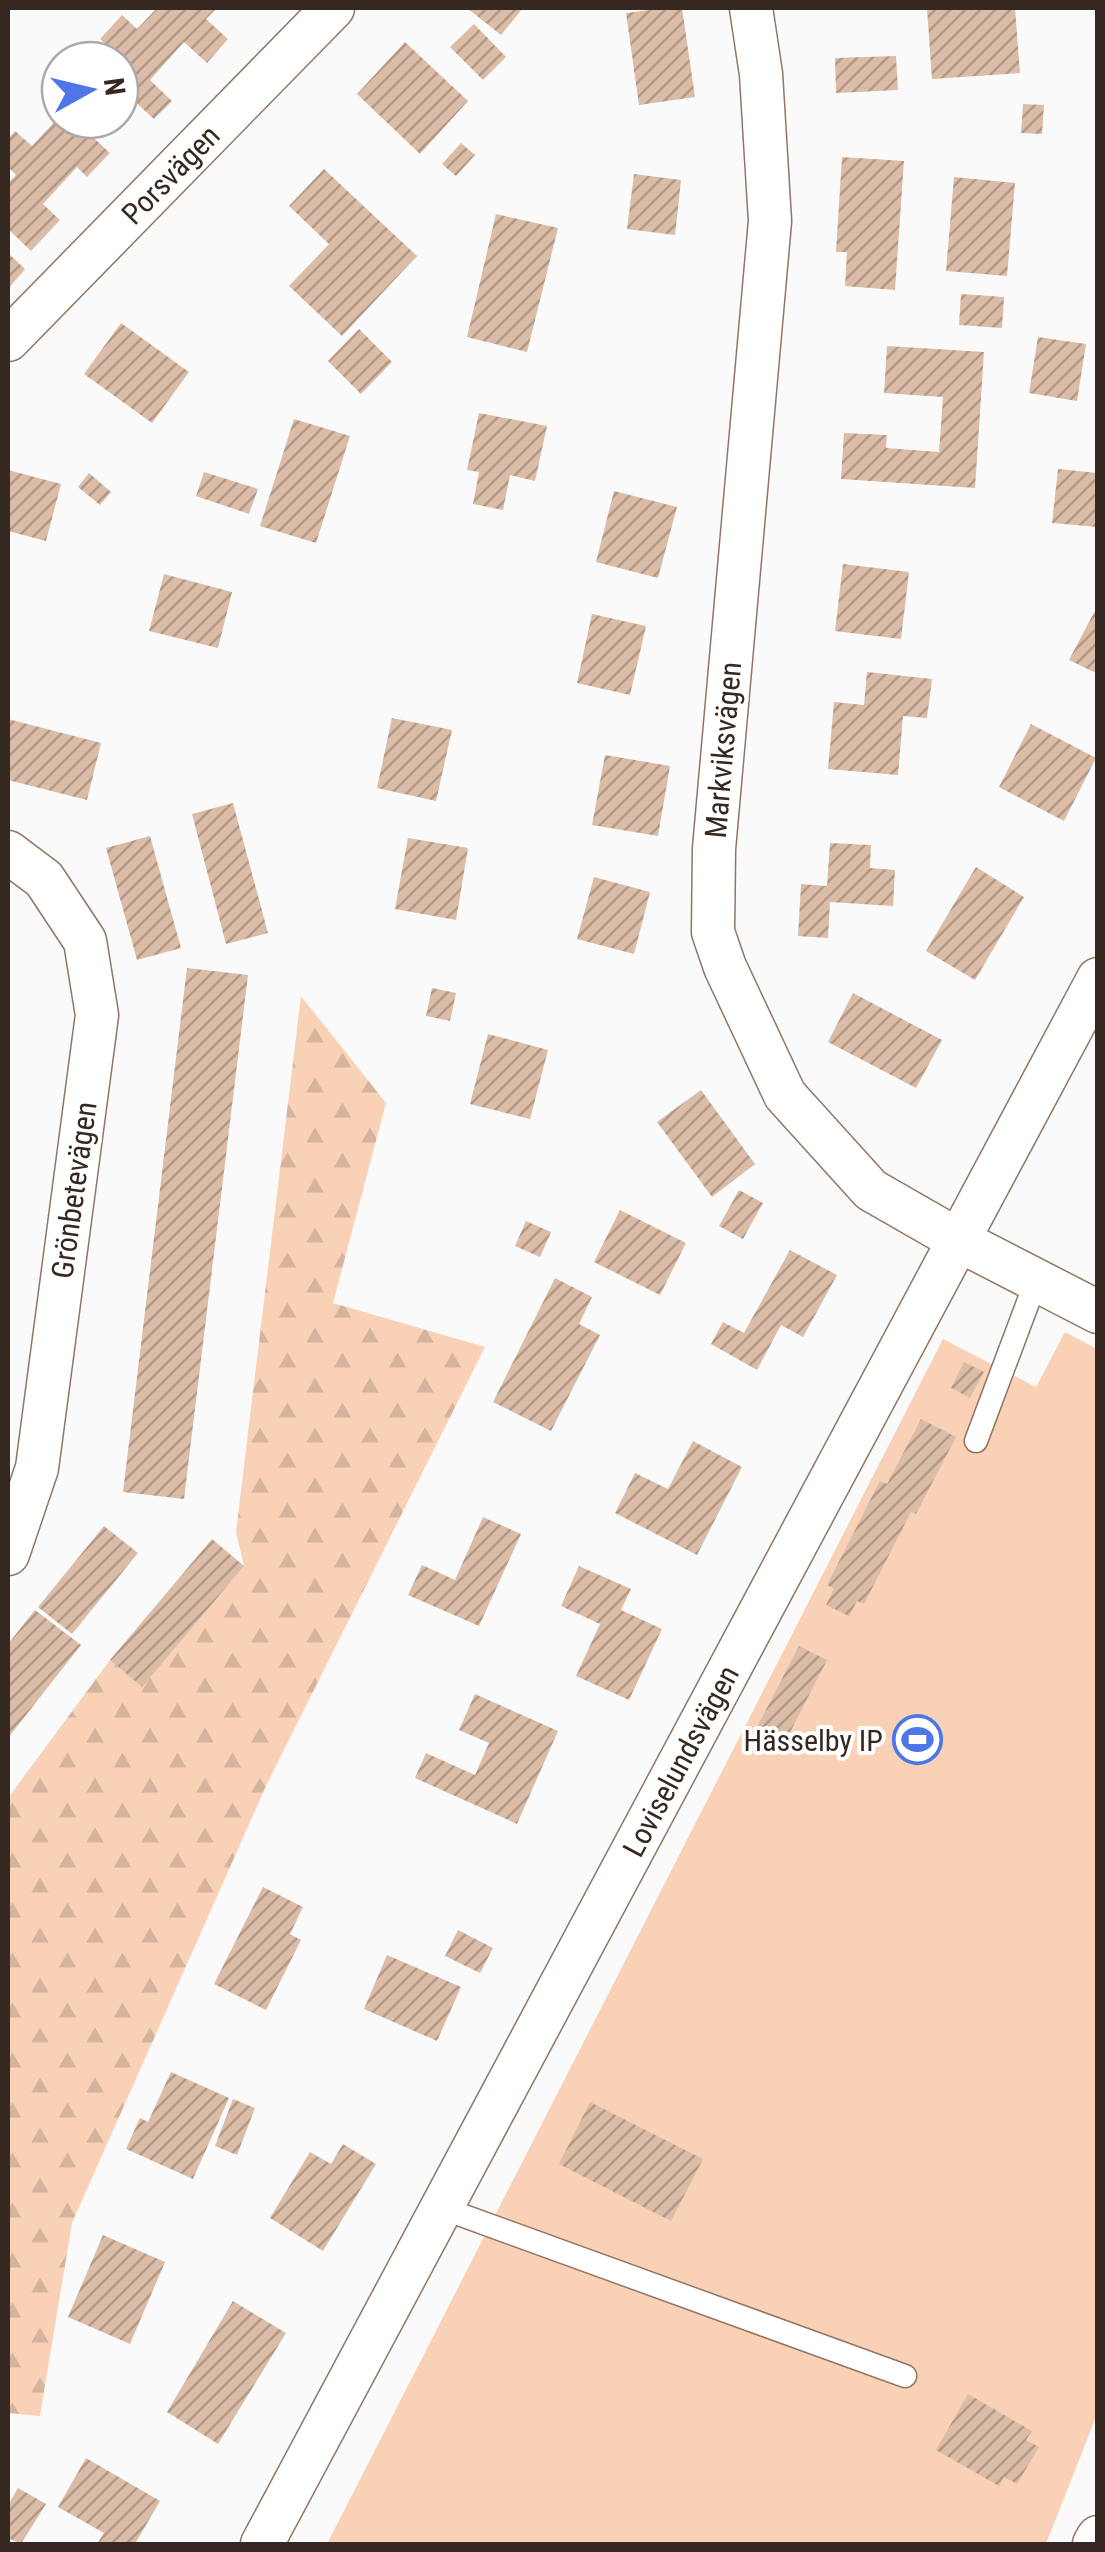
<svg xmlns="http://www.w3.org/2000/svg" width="1105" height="2552" font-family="'Roboto Condensed',sans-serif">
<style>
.grass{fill:#f8d1b6}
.forest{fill:url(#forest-firs)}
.building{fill:url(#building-hatch)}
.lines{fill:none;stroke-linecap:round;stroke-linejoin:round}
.lane-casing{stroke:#937662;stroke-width:25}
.street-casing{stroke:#937662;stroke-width:45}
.lane{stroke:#fff;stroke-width:22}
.street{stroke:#fff;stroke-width:42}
.labels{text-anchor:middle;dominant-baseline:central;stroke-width:8;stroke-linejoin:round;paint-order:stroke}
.street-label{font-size:30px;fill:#342820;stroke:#fff}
.poi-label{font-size:30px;fill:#342820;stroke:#fff;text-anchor:end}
</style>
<defs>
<pattern id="forest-firs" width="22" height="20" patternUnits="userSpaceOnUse" patternTransform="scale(2.5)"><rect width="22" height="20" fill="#f8d1b6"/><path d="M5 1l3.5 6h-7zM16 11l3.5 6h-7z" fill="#d5b39c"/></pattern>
<pattern id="building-hatch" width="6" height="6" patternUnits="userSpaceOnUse" patternTransform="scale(2.5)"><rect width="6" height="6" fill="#dbbca6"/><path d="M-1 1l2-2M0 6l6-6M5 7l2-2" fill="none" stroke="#b29987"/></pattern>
</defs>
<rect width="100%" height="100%" fill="#fafafa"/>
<path class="grass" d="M1065,1332L1097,1349L1098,2412L1046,2544H327L943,1339L1036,1387Z"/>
<path class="forest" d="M301,996L386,1103L333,1303L485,1347L266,1786L72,2223L40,2416L8,2413V1798L110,1660L141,1686L244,1566L236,1532Z"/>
<path class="building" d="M157,8H217L206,19L228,39L207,63L184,42L150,80L172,101L154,119L132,99L120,112V60H110L116,54L100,39L122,15L137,29Z
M467,8H523L501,35Z
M666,8H682L695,97L639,105L626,13Z
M1015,8L1020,73L932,79L927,9Z
M474,24L506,57L483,80L450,47Z
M405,42L468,101L420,154L357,94Z
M896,56L898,90L836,93L835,58Z
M1023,104L1044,105L1042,134L1021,133Z
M60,116V120H113L95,139L110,153L87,177L77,167L43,204L60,220L31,251L8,229V183L16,175L8,167V139L15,131L32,146Z
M461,143L475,155L456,176L442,164Z
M842,157L904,161L895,290L845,286L847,252H836Z
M324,169L417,256L342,336L289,286L329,244L289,206Z
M634,174L681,180L675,235L627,229Z
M954,177L1015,183L1007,276L946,271Z
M496,214L558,228L527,352L467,337Z
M8,253L25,269L8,289Z
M961,294L1004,297L1002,328L959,325Z
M121,323L189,372L152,423L84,374Z
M359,329L392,362L361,394L328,361Z
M1038,337L1086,344L1077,401L1029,393Z
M887,346L984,352L975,488L841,479L844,433L887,435L886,448L939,452L943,397L884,393Z
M479,413L547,426L535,481L510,475L503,510L473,504L479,472L467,470Z
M294,419L350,436L316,543L260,526Z
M1058,469L1098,473V527L1052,523Z
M8,470L61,484L46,541L8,531Z
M204,472L258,489L249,514L196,496Z
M89,473L111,492L100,505L78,487Z
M614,491L677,507L658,578L596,562Z
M843,564L909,572L901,639L835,631Z
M164,574L232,592L218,648L149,631Z
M1098,605V674L1069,660Z
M592,614L646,626L630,695L577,683Z
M867,672L932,679L927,718L903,716L898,775L828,769L834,702L864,705Z
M392,718L452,730L436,801L377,788Z
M8,719L101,743L87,800L8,780Z
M1031,724L1096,758L1064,821L999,787Z
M605,755L670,766L658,836L592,825Z
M233,803L268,933L226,944L192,814Z
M150,836L181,948L137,960L106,848Z
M408,838L468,848L456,920L395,909Z
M830,843L871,845L870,868L895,870L893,906L830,902L828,938L798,936L801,884L827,886Z
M976,867L1024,897L975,980L926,951Z
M594,877L650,892L634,954L577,939Z
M187,968L248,975L184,1499L123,1492Z
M432,988L456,993L450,1021L426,1016Z
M853,993L942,1040L916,1088L828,1042Z
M488,1034L548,1050L530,1119L470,1104Z
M701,1090L755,1164L712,1197L657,1122Z
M739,1190L763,1203L743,1239L719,1226Z
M620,1210L686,1243L660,1295L594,1262Z
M526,1221L551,1232L540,1257L515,1246Z
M790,1250L837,1275L803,1337L781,1325L757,1370L711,1344L723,1322L744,1333Z
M555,1278L592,1297L579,1324L600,1335L551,1431L493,1402Z
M964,1362L984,1372L970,1398L951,1388Z
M921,1419L956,1437L916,1514L911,1512L864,1604L857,1601L849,1616L826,1605L834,1589L827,1585L880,1481L887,1484Z
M693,1441L742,1467L697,1555L615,1513L635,1473L668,1489Z
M483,1517L521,1534L479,1626L408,1595L422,1565L455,1580Z
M104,1526L138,1553L72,1634L38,1607Z
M212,1539L244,1566L142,1687L110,1660Z
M579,1566L631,1589L621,1610L662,1629L629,1700L576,1676L600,1624L561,1606Z
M35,1610L81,1645L8,1738V1644Z
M799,1646L827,1660L781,1750L753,1735Z
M475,1694L558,1731L517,1824L415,1778L426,1753L475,1775L489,1743L459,1730Z
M263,1887L303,1907L290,1934L301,1940L266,2010L214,1984Z
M458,1930L493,1948L480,1973L445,1956Z
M387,1955L461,1987L437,2041L364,2009Z
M171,2072L229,2098L193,2179L126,2149L140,2118L148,2122Z
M233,2099L255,2108L237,2155L215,2146Z
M590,2102L703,2159L671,2221L559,2164Z
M343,2144L376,2164L323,2251L270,2218L310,2152L331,2164Z
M103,2235L165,2262L130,2344L68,2317Z
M233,2301L286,2333L218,2444L167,2412Z
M968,2394L1032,2431L1026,2440L1039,2447L1017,2484L1004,2477L999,2486L936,2450Z
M86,2458L160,2501L135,2544H97L104,2533L58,2507Z
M18,2488L46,2504L21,2544L8,2538V2505Z"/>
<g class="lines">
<defs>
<path id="lane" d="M976,1441L1036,1281
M442,2208L905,2376"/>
<g id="street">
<path d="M751,8L761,74L770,221L714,849L713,932L725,967L785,1095L871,1190L960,1241L1098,1312"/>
<path id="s1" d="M8,340L333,8"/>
<path d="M8,852L44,879L85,941L97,1015L37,1468L8,1554"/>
<path id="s2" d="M262,2544L1098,979"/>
<path d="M1094,2544L1098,2537"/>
</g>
</defs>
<use href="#lane" class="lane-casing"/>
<use href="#street" class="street-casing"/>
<use href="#lane" class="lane"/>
<use href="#street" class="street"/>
</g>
<defs>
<symbol id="stadium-ring" viewBox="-11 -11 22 22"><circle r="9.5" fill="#fff" stroke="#4e76e9" stroke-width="1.5"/><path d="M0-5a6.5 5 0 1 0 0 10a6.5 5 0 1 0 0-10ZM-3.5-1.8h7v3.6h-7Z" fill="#4e76e9"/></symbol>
</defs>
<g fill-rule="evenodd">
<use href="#stadium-ring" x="890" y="1712" width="55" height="55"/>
</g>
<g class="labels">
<g class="street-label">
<text stroke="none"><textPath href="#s1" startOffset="232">Porsvägen</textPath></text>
<text transform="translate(723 750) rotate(-85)">Markviksvägen</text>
<text transform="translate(74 1190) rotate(-82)">Grönbetevägen</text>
<text stroke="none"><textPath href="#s2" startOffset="888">Loviselundsvägen</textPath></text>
</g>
<g class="poi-label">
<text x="883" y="1740">Hässelby IP</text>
</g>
</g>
<rect width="1105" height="2552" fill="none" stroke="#342820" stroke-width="20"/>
<g transform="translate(90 90) rotate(82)"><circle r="48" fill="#ffffff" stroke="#aea9a6" stroke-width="2.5"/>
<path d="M0-8L18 38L0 25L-18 38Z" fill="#4e76e9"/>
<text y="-15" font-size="28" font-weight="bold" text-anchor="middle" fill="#342820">N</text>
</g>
</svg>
